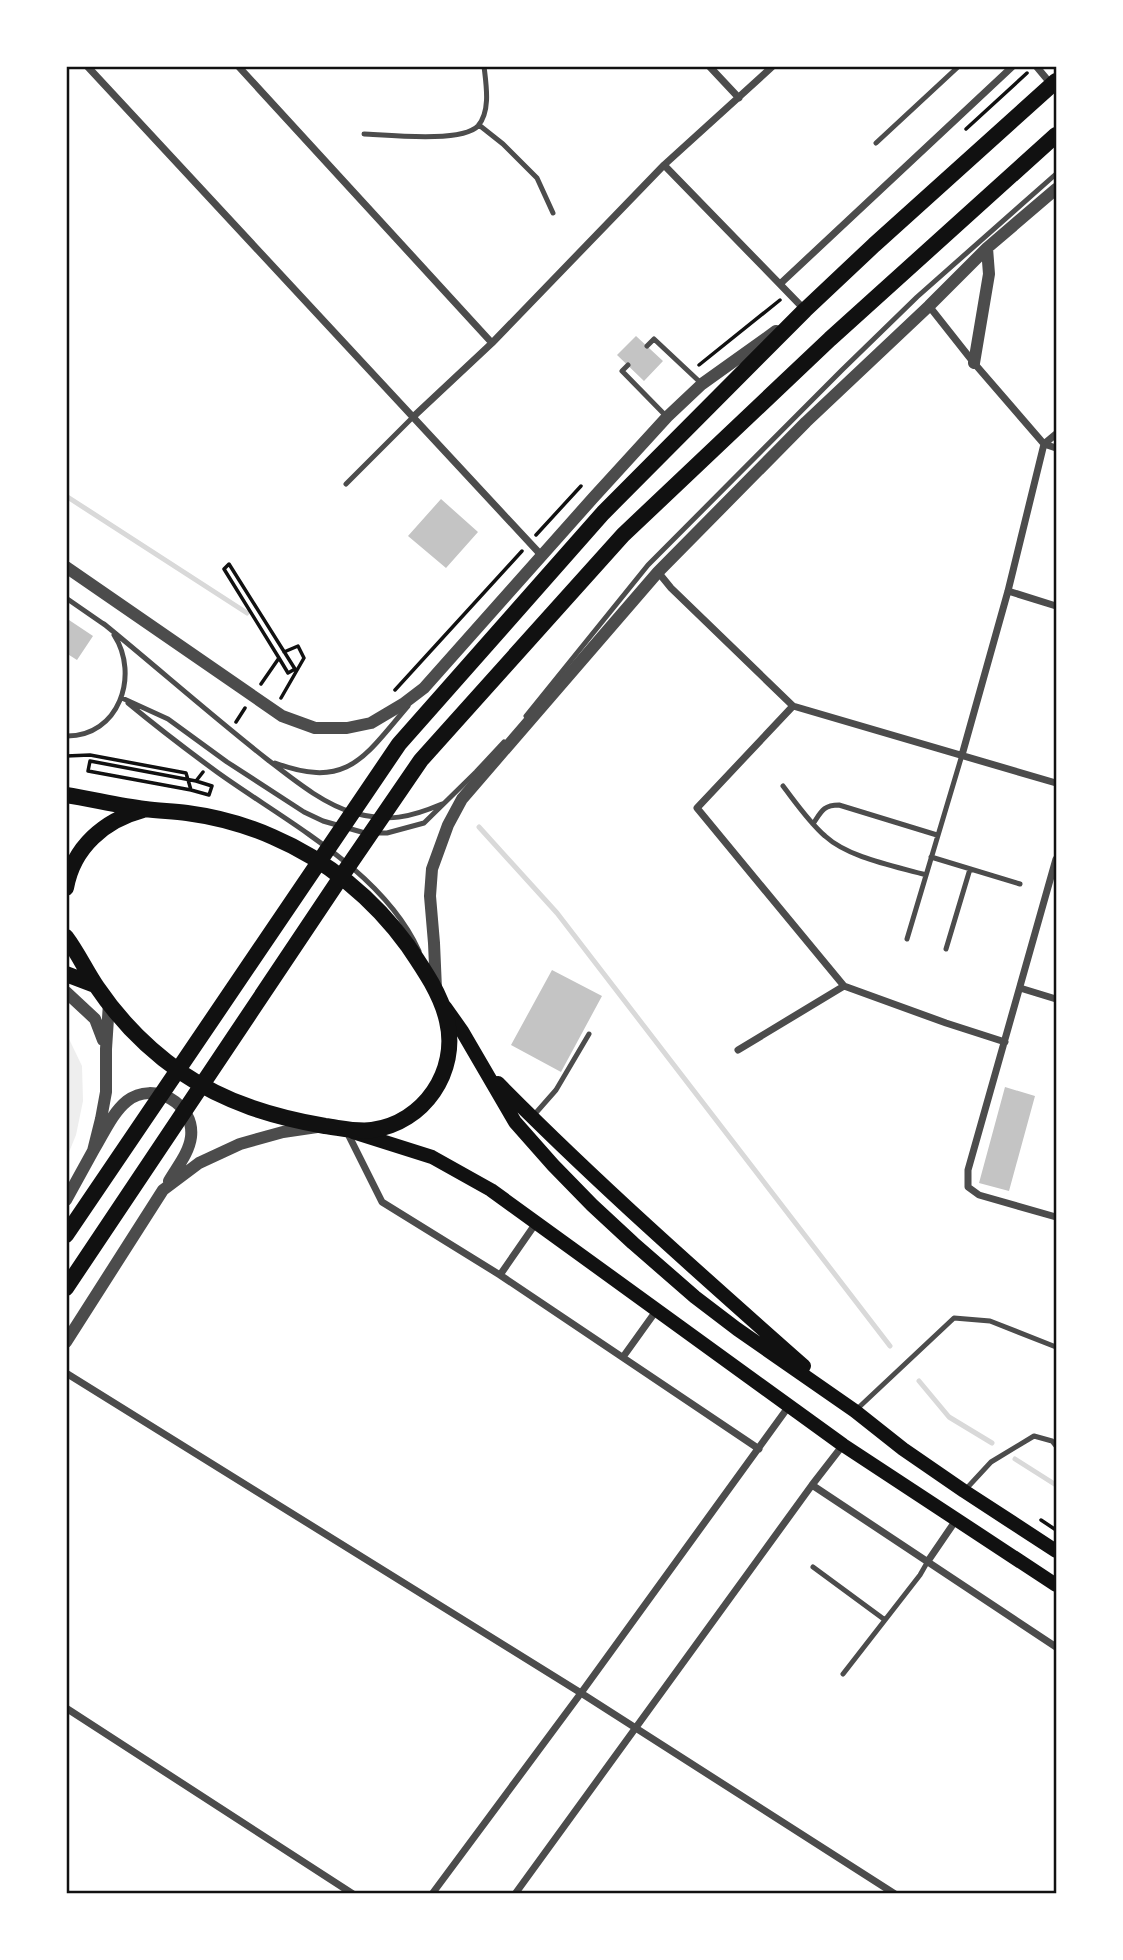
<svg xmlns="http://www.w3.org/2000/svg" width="1123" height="1960" font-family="'Times New Roman',serif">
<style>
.green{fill:#eee}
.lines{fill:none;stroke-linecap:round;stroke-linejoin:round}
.stream{stroke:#d9d9d9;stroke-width:5}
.building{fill:#c4c4c4}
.path{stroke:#111;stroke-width:3.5}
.service{stroke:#4c4c4c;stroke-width:5}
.minor{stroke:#4c4c4c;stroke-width:7}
.tertiary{stroke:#4c4c4c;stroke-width:12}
.secondary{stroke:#111;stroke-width:14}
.primary{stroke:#111;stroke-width:16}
.neatline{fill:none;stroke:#111;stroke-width:2.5}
</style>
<rect width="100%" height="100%" fill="#fff"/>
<path class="green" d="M69,1039L82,1066L83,1101L76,1135L67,1157L66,1041Z"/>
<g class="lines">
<path class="stream" d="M66,496L247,613
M479,827L557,913L890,1346
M919,1381L949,1417L992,1443
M1015,1459L1056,1485"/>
</g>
<path class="building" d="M636,336L663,361L644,381L617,355Z
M441,499L478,532L446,568L408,536Z
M66,618L93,636L77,660L66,653Z
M552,970L602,996L561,1072L511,1045Z
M1005,1087L1035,1096L1009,1191L979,1183Z"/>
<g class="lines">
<path class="path" d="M966,129L1027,73
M699,365L780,300
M536,535L581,486
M261,684L279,658L224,569L229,564L295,669L288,673L279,658
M395,690L522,551
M281,698L304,658L298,646L284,652
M236,722L245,708
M66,756L90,755L186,773L191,790
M196,781L212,786L209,795L191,790L88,771L90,761L196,781L203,772
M1041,1520L1056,1530"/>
<path class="service" d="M479,125L503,144L537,178L553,213
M364,134C388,135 462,143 478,126C491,111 486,84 484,66
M876,143L959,66
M647,346L654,339L702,384
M628,365L622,371L667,417
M346,484L413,417
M66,598L105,625
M104,624C159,669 212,716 268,760C294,780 323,804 354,813C389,822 409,818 442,804
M122,698L168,719L227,762L304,812L323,821L365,833H387L424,823L476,772L504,742
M128,703C157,727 187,750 217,772C285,821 383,871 419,951
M526,716L648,565L842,370L917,297L1056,174
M66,736C119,737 140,675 114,635
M275,763C348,790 364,757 408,706
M783,786C796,803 809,822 825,836C849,858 895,866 926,875
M813,824C821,812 823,805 839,805L937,835
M931,857L1020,884
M907,939L962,755
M946,949L970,869
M534,1115L556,1090L589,1034
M856,1410L954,1318L990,1321L1056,1347
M966,1489L991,1462L1034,1436L1052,1441L1056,1446
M813,1567L885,1620
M843,1674L920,1575L928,1561"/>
<path class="minor" d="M87,66L542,556
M238,66L492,343
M709,66L739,98
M1036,66L1051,84
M664,165L805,310
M780,284L1013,66
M929,306L974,363L1044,444L1056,448
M413,417L492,343L664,165L773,66
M658,572L671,588L793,706L1056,783
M1008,591L1056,606
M793,706L697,808L844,986L946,1023L1005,1042
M962,755L1008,591L1044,444L1056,434
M1056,859L968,1170V1187L979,1195L1056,1217
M1020,988L1056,999
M738,1050L844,986
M346,1130L382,1202L500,1275L759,1449
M500,1275L536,1223
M623,1357L656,1311
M66,1373L581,1693L895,1894
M812,1485L1056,1647
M928,1561L956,1520
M66,1708L353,1894
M432,1894L581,1693L789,1406
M515,1894L812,1485L843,1445"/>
<path class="tertiary" d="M974,363L989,274L987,248
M66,567L282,716L315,728H347L371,723L403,704L424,688L593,498L667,417L702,384L776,331
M436,989L434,943L430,896L432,869L448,825L462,799L658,572L806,422L929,306L987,248L1056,189
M66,992L95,1019L103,1040
M93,1151C103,1135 112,1113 127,1101C154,1080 195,1104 191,1137C189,1153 177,1167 169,1181
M66,1200L93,1151L101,1119L106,1092V1049L109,1003
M66,1342L163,1190L199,1163L240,1144L283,1132L317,1127"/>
<path class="secondary" d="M445,1007L462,1031L515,1122L553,1165L592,1205L633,1243L695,1297L737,1329L855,1411L903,1449L964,1491L1056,1551
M498,1083C596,1182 700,1274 804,1366
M353,1132L432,1157L491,1190L843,1445L1056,1585"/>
<path class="primary" d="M66,795C92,799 119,806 145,809C159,811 173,811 187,813C217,817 246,825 273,837C327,860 374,899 408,946C423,968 441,994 447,1021C459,1071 424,1123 372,1130C356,1132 341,1128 325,1126C274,1117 226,1103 182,1073C149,1050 120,1021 97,987C86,971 78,953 66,937
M66,888C73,847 105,820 143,810
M66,974L95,985
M66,1235L399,744L603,513L805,310L874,245L1056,81
M66,1288L345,871L421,760L623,535L830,339L1056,135"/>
</g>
<rect width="1123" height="1960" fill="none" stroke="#ffffff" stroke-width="136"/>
<rect x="68" y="68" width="987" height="1824" class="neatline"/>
</svg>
